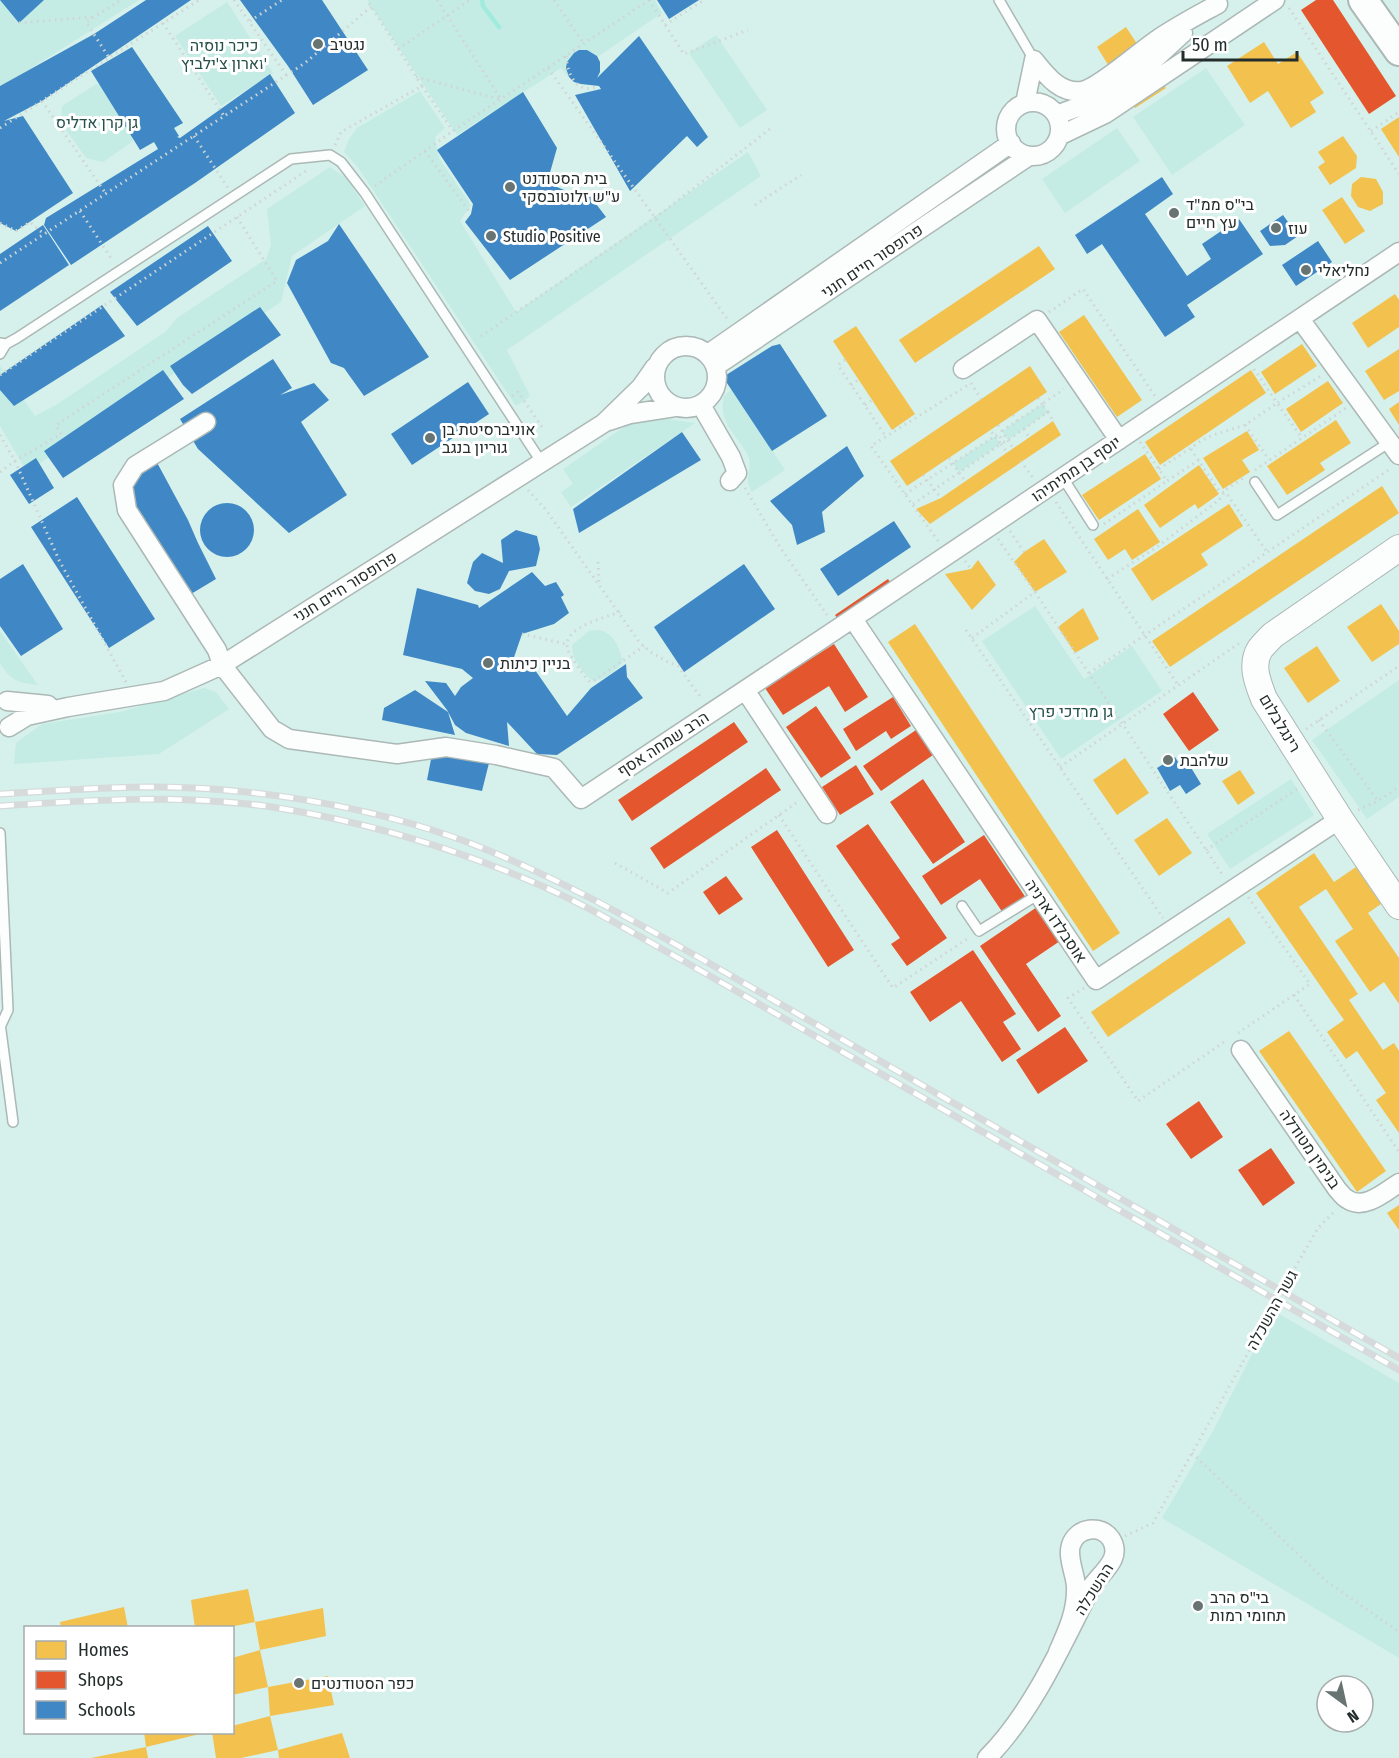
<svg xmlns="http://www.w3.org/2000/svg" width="1399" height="1758" font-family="'Fira Sans Condensed',Heebo,sans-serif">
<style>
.built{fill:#d6f1eb;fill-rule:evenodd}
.green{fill:#c4ece4}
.homes{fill:#f2c14e}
.shops{fill:#e4572e}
.schools{fill:#3f88c5}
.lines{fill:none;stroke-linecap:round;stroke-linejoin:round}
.stream{stroke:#a1ebde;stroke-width:4.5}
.lane-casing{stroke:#acb8b5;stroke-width:12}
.street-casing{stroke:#acb8b5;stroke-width:21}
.secondary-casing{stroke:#acb8b5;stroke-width:28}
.primary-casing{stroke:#acb8b5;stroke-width:32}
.path{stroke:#d0d5d4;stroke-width:3;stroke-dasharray:1.5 4.5;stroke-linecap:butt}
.lane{stroke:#fcfefd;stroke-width:9}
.street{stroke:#fcfefd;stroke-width:18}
.secondary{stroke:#fcfefd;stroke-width:26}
.primary{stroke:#fcfefd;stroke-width:28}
.rail-casing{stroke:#d6dada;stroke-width:7}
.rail{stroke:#fff;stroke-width:4.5;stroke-dasharray:14;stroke-linecap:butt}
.path-bridge{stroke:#d0d5d4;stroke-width:3;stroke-dasharray:1.5 4.5;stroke-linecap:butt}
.poi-dot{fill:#687471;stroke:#fff;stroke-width:2}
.labels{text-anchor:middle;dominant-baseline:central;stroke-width:6;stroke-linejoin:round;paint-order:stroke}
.poi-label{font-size:16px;fill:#232d2b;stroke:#fff;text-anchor:start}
.park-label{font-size:16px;fill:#255149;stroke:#fff}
.street-label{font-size:16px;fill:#232d2b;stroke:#fff}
</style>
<rect width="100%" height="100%" fill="#e8f8f4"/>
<path class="built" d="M0,0H1399V1758H0ZM26,1628H232V1732H26ZM1327,1686H1363V1722H1327Z"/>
<path class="green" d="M0,0H139L0,88Z
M367,0H655L662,13L568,77L561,68L457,135Z
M227,2L273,73L221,106L175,36Z
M716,35L767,110L740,128L689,53Z
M1206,68L1245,125L1172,175L1133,117Z
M96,84L108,87L134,126L132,142L103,162L86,158L61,123L62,106Z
M420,91L445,128L435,137L439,158L471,205L460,221L516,312L748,152L761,176L507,350L530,396L516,406L357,166L344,152L349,139L357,128Z
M1117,128L1140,161L1065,213L1042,179Z
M330,167L346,178L365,206L292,256L281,302L27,472L0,426V366L35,416L56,405L165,332L177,318L266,259L271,245L267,209Z
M732,389L785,470L752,492C742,476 754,469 748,456C741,440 724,428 723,410C722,406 723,400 724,396Z
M1042,404L1048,412L1008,440L1002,431Z
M655,417L695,423L571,507L561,492L573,484L563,469L634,420Z
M995,436L1001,444L959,472L953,463Z
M1035,606L1084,679L1132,646L1162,691L1061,759L982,641Z
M599,630C615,634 619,647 623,662C615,671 605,680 593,681C582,673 572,659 572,645L589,631Z
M0,631L38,685C20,683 10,681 0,663Z
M1399,680V797L1367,819L1312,740Z
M204,688L216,692L229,709L159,754L14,764L16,743L42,724L120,712Z
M1291,779L1314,815L1230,869L1207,834Z
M1274,1311L1399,1383V1658L1162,1518L1213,1431Z"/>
<path class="homes" d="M1126,27L1166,88L1135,108L1097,47Z
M1264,42L1278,64L1297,52L1324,93L1310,102L1316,112L1291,128L1268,91L1250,103L1227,66Z
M1399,117V157L1381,129Z
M1343,136L1357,156L1356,168L1330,185L1318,167L1325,162L1318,152Z
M1361,177L1376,179L1383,192V204L1370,211L1358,207L1351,196L1352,184Z
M1342,197L1365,231L1345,244L1322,210Z
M1039,246L1055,269L915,363L899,340Z
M1395,294L1399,300V327L1368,348L1352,323Z
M1084,315L1142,400L1117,417L1059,332Z
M856,326L915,414L892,430L833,341Z
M1302,344L1317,366L1275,394L1261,372Z
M1399,349V391L1384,400L1365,371Z
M1030,366L1047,392L907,486L890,461Z
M1251,370L1266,393L1160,465L1145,442Z
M1328,381L1343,403L1301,432L1286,409Z
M1399,402V425L1389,409Z
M1336,420L1351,443L1320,463L1325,470L1287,495L1267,466Z
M1053,421L1061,435L930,524L916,509L941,498Z
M1247,431L1259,450L1242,460L1250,472L1223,489L1203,458Z
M1145,454L1161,479L1099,520L1082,495Z
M1199,465L1219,494L1198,509L1195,504L1160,528L1144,505Z
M1382,486L1399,513L1170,667L1152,641Z
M1229,504L1243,526L1201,554L1208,565L1152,601L1131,569Z
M1138,509L1160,542L1132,560L1125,549L1108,560L1094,539Z
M1044,539L1067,572L1035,592L1014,562L1024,552Z
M978,560L996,585L972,610L945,574L971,569Z
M1381,604L1399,631V644L1372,662L1347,627Z
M1083,608L1099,639L1075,653L1058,627Z
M915,624L1120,933L1093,951L888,642Z
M1317,646L1340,681L1308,703L1284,668Z
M1125,758L1149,793L1117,815L1093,780Z
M1240,770L1255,793L1238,805L1222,781Z
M1167,818L1192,853L1159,876L1134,840Z
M1314,853L1334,882L1356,867L1381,904L1368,913L1399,958V1004L1384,982L1370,992L1335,941L1353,929L1326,889L1299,907L1358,994L1349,1000L1383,1050L1394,1043L1399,1051V1133L1376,1100L1386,1093L1357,1051L1346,1059L1327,1032L1344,1020L1256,893Z
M1229,917L1246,943L1108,1037L1091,1012Z
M1289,1031L1386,1171L1357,1192L1259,1051Z
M1399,1205V1230L1387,1213Z
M248,1589L255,1622L225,1628H195L191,1600Z
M124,1607L128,1628H61L60,1622Z
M323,1608L326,1636L260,1650L255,1622Z
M260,1650L268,1687L232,1695V1658Z
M328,1676L334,1705L270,1716L268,1687Z
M270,1716L278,1750L342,1733L350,1758H279L278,1750L241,1758H216L212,1732H232V1726Z
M144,1732H204V1733L146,1747L148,1758H91L146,1747Z"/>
<path class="shops" d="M1316,0H1333L1396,96L1369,114L1301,10Z
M888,579L893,586L839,621L835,615Z
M834,644L868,697L845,712L829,686L783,715L765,688Z
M1193,692L1219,730L1189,751L1163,714Z
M893,697L911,726L891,739L886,731L856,751L843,729Z
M816,706L851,758L821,778L786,727Z
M734,722L748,742L632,821L618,800Z
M916,730L933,755L881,791L863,766Z
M856,765L874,794L840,815L822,787Z
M766,768L781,790L664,869L650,848Z
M923,779L965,842L933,864L890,802Z
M868,824L947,938L907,966L891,944L900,938L836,846Z
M777,830L854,950L828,967L751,847Z
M984,835L1026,898L1003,913L980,879L941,905L922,876Z
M726,876L743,899L719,915L703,892Z
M1037,907L1060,941L1026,964L1061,1016L1038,1032L980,946Z
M973,950L1016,1014L1003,1022L1021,1049L1002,1062L961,1001L930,1022L910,992Z
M1065,1027L1088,1061L1038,1094L1016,1060Z
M1199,1101L1223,1137L1191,1159L1166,1124Z
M1271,1148L1295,1183L1263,1206L1238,1170Z"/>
<path class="schools" d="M0,0H44L19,23Z
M146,0H191L42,101L4,121L23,116L73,193L16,231L0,223V86L94,34Z
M240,0H322L368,70L313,105L288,66Z
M657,0H699L669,19Z
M639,36L708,137L697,147L687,136L630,191L575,95L601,89L599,86L581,84L574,82L569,77L566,68L567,62L574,53L579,50H587L597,56L600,62V72L597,78Z
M132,47L183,123L174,128L179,136L177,137L180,138L270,74L295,113L195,183L71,265L44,225L46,218L158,149L154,142L140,150L91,71Z
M523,92L557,148L547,183L579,196L587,192L606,217L510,280L465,222L471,214L473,204L437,150Z
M1162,177L1173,194L1145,214L1187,276L1211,259L1202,244L1239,219L1263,254L1187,305L1195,317L1165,337L1102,244L1087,254L1075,235Z
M1283,215L1298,236L1285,245L1270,246L1260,231Z
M339,224L429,357L364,396L344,368L331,363L287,283L296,260L328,241Z
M43,225L69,265L0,311V254Z
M208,226L232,261L137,326L110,292Z
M1318,241L1332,262L1296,286L1282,265Z
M102,305L125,336L14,406L0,390V375Z
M260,307L281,335L192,394L183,385L170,366Z
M780,344L827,416L772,451L723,377L772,346Z
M273,359L292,388L280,395L314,383L329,400L301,422L347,495L289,533L198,449L180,419Z
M163,370L184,399L63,478L44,451Z
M468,382L489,414L412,465L391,434Z
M682,432L701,460L579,533L573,509Z
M847,446L864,476L822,512L825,532L797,545L792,525L770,501Z
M154,457L188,520L198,543L216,579L186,597L128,493Z
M36,458L54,488L29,504L10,475Z
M77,497L155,619L109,648L31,527Z
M200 530a27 27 0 1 1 54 0a27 27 0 1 1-54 0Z
M894,521L911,547L838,596L820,569Z
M516,530L537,536L540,549L536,566L509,571L500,589L489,594L475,591L467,583L473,562L482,553L503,563L501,540Z
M23,564L63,629L21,656L0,626V579Z
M744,564L775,609L684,672L654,627Z
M532,572L545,586L556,582L564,595L561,597L569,613L554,624L522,634L512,663L518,671L535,670L567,716L591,688L626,664L627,677L643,698L557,755L537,754L507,722L509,746L466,733L455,725L447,710L425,681L446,683L455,696L461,687L473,678L462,669L403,655L417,588L478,605L479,608Z
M415,690L448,712L455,735L382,720L384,708Z
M433,749L490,759L482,791L427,780Z
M1175,757L1180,765L1187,761L1201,784L1186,794L1180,785L1170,791L1157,768Z"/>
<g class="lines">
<path class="stream" d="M482,0L483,6L499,27"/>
<defs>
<path id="lane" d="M999,0L1034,60
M0,343L6,344L17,338L291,159L330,155L341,162L365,193L542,463
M0,354L6,344
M1063,478L1093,525
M1255,482L1277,515L1390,442
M0,833L8,1010L1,1025
M962,906L979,931L1039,894
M0,1023L13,1122"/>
<path id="street" d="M1034,60C1046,75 1060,94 1082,91C1099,88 1141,50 1158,39C1177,26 1198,15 1218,4
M1006 129a27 27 0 1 1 54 0a27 27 0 1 1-54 0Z
M1025,103L1034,60
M1057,115C1076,107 1096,102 1114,91C1139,75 1161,53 1183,33
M1059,136L1105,114L1275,0
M1300,319L1399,455
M655 377a31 31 0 1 1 62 0a31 31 0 1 1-62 0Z
M708,354L1011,143
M716,366L1029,156
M963,369L1037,320L1119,440
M701,405L731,457L737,473L730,481
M609,421L630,414L675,407
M206,422L135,466L123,485L127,510L217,650L222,665L272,729L289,739L397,754L446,747L496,755L554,768L581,799L837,629L1399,252
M853,619L1096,980L1340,819
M745,690L827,814
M7,701L48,705
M9,727L27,716L68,707L164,691L222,665L604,423L641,387L655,367
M1241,1050L1337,1189C1340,1192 1343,1197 1347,1199C1364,1211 1385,1192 1399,1183
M987,1758C1033,1712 1062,1644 1092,1586C1102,1572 1123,1558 1111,1539C1101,1524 1077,1527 1071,1545C1067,1557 1075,1573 1076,1586C1077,1610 1068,1630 1058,1652"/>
<path id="secondary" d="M1399,548L1273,635C1269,639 1264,644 1260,649C1250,665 1258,683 1264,699L1340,819L1399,906"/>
<path id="primary" d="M1363,0L1399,51"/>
</defs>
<use href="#lane" class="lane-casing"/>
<use href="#street" class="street-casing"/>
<use href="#secondary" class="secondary-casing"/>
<use href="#primary" class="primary-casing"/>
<path class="path" d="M234,0L287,76
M437,0L501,99
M554,0L584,44
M649,0L684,54L748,30
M1289,8L1399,174
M250,21L282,0
M19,23L92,17
M163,23L224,116
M665,25L704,0
M398,49L470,0
M108,56L86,22L121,0
M566,56C568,75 576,95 599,86
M548,68L728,320
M416,77L499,99
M422,86L453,131
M42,101L106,194
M0,128L199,0
M1371,131L1399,112
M194,136L228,188
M335,145L341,132L422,86L367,0
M425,151L471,214
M375,186L453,131L649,0
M755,205L801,175
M80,211L113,261
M0,223L16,231L30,222L44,234
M0,263L305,63L371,7
M1049,312L1083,289L1155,396
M481,336L655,218L770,129
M845,360L838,365L886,437
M1254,369L1277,403L1321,376
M0,375L309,169
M971,383L981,399
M851,385L858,380
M512,396L518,392L542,427
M865,405L872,400
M1048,412L1053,421
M1013,415L1017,421
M998,425L1013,448
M1245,425L1269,460
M1024,429L1029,437
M1002,431L1042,404L1038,398
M0,435L15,461L59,560L126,682
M1140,442L1167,481L1199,460
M1001,444L1007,452
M1191,449L1219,491L1227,494L1267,552
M949,458L965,481
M1021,461L1033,478
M1159,469L1201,441L1213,435L1245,425L1277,403L1302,438
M1255,470L1346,408
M0,472L15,461L61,434L56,425L277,281L237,217
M923,475L941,498
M745,488L780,547L827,615
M528,490L546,510L640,643L649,651L668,662L678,666L702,699
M905,494L998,434L1004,442L1008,440L1048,412L1042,404L1064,389
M1056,502L1178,685
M913,504L1001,444L990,430
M1104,524L1167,481
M1010,531L1024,552
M998,539L1035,592
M938,541L871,446L968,385
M965,561L971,569
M598,562L599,582
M1107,579L1157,547L1219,500L1227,489L1245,477
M620,612C606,617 565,627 567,646C567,651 571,655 573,659C578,667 583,675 590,682L595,680L644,646
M966,630L1163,918
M522,634L566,644
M972,638L1035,592L1224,877
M1089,673L1390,469
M1319,720L1378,801
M1306,729L1399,666
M1060,767L1241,642
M1358,810L1378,801L1399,787
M779,815L893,988L970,937
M1206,850L1297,789
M615,863L668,893L799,801
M1084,988L1068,998L1138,1101L1227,1040
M1294,995L1399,1152
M1238,1033L1310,984L1248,897
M1295,1268L1318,1228L1335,1211
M1192,1453L1325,1580L1399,1632
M1125,1536L1153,1523L1243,1362"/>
<use href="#lane" class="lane"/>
<use href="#street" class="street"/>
<use href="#secondary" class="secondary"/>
<use href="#primary" class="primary"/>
<defs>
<path id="rail" d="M0,794C51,791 103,787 155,787C255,787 373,807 467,842C551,874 629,918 707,962L1399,1358
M0,806C89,800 183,794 272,807C361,821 445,845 528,880C584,903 636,935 689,964L1399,1370"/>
</defs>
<use href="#rail" class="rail-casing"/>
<use href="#rail" class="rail"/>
<path class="path-bridge" d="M1243,1362L1295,1268"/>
</g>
<g class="poi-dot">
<circle cx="318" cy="44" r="6"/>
<circle cx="510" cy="187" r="6"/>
<circle cx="1174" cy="213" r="6"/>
<circle cx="1276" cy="228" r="6"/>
<circle cx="491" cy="236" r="6"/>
<circle cx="1306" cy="270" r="6"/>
<circle cx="430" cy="438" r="6"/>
<circle cx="488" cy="663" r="6"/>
<circle cx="1168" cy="760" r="6"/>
<circle cx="1198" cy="1606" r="6"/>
<circle cx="299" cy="1683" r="6"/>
</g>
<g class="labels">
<g class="poi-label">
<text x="330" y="44">נגטיב</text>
<text x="522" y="178">בית הסטודנט<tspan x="522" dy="18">ע"ש זלוטובסקי</tspan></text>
<text x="1186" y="204">בי"ס ממ"ד<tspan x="1186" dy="18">עץ חיים</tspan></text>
<text x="1288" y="228">עוז</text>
<text x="503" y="236">Studio Positive</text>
<text x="1318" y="270">נחליאלי</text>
<text x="442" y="429">אוניברסיטת בן<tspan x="442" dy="18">גוריון בנגב</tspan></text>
<text x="500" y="663">בניין כיתות</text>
<text x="1180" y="760">שלהבת</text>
<text x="1210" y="1597">בי"ס הרב<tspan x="1210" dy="18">תחומי רמות</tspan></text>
<text x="311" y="1683">כפר הסטודנטים</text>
</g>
<g class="park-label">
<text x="224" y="45">כיכר נוסיה<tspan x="224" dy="18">וארון צ'ילביץ'</tspan></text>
<text x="97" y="122">גן קרן אדליס</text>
<text x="1071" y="711">גן מרדכי פרץ</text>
</g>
<g class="street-label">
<text transform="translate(872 261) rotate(-34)">פרופסור חיים חנני</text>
<text transform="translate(1076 469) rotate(-34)">יוסף בן מתיתיהו</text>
<text transform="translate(345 587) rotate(-32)">פרופסור חיים חנני</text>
<text transform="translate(1280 723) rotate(59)">רינגלבלום</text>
<text transform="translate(663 744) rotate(-33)">הרב שמחה אסף</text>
<text transform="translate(1056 921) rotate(56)">אוסבלדו ארניה</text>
<text transform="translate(1310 1149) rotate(55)">בנימין מטודלה</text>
<text transform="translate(1272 1310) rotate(-61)">גשר ההשכלה</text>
<text transform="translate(1094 1589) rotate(-58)">ההשכלה</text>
</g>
</g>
<rect x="24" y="1626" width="210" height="108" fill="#ffffff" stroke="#a7abaa" stroke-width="1.5"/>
<rect x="36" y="1641" width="30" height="18" fill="#f2c14e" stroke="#a7abaa" stroke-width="1.5"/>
<text x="78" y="1656" font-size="18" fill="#232d2b">Homes</text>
<rect x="36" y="1671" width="30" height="18" fill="#e4572e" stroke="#a7abaa" stroke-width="1.5"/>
<text x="78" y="1686" font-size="18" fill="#232d2b">Shops</text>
<rect x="36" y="1701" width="30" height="18" fill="#3f88c5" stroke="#a7abaa" stroke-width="1.5"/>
<text x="78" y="1716" font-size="18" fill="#232d2b">Schools</text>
<g transform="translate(1345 1704) rotate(147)"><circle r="28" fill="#ffffff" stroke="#a7abaa" stroke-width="1.5"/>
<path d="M0-4.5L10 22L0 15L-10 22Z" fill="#687471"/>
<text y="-9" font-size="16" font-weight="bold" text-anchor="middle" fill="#232d2b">N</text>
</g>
<path d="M1183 51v9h114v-9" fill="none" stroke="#232d2b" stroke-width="3"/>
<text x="1192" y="51" font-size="18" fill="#232d2b" stroke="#ffffff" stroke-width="4.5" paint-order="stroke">50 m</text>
</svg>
